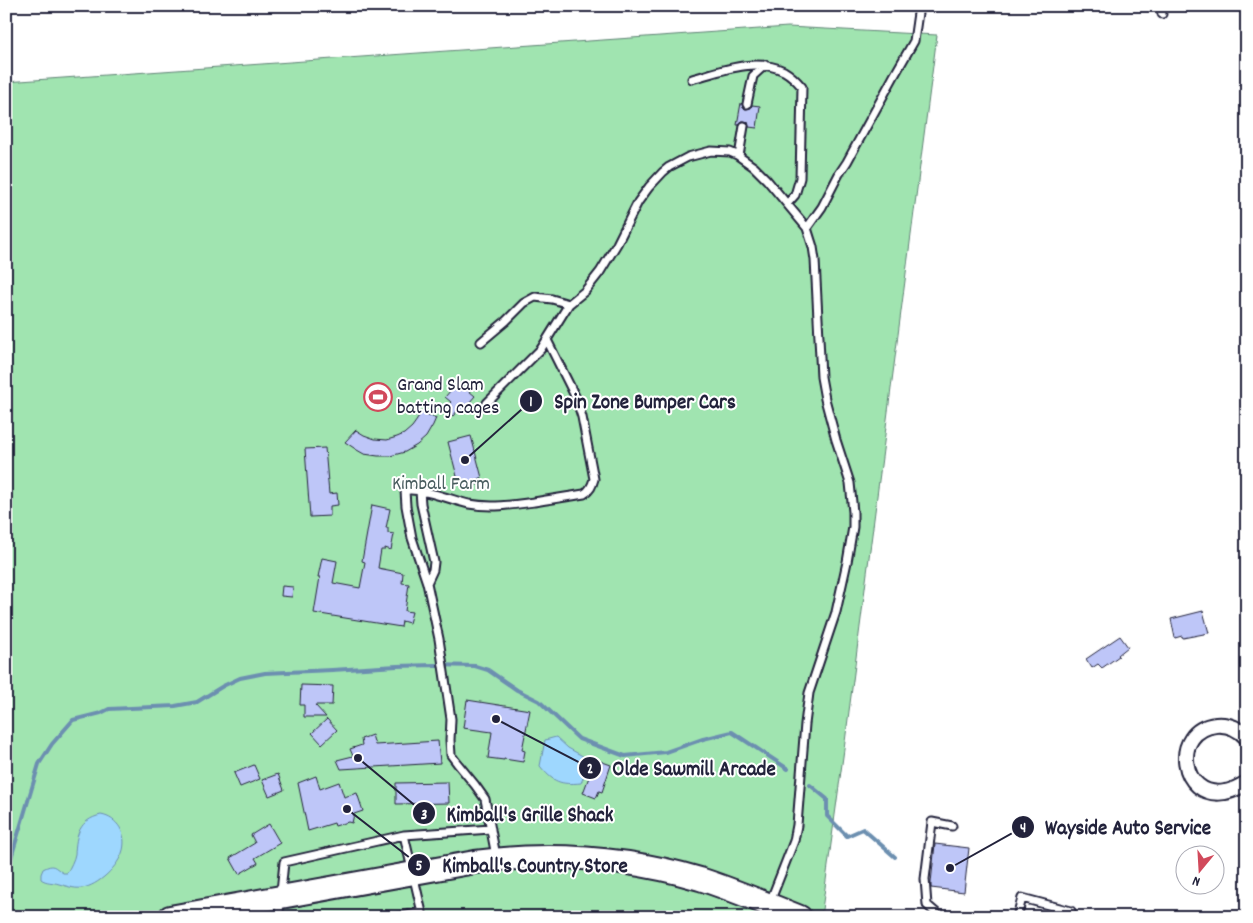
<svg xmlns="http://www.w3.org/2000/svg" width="1253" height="923" font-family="Dekko,sans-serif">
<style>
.green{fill:#a0e4b0;stroke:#618376}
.water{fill:#9ed7fe;stroke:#6c8fb0}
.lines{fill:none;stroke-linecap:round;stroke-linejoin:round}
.stream{stroke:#6c8fb0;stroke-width:4}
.building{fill:#bec6f8;stroke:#22223b}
.service-casing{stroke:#22223b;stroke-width:11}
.minor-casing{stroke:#22223b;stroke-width:18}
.primary-casing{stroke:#22223b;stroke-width:26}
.service{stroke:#fff;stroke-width:7}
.minor{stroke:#fff;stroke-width:14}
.primary{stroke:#fff;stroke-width:22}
.labels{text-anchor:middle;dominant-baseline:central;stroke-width:4;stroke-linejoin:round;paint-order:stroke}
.poi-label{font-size:20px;fill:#22223b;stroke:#fff;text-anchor:start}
.park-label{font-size:20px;fill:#485c5e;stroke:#fff}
.leader{fill:none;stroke:#22223b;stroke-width:2}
.callout-dot{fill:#22223b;stroke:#fff;stroke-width:2}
.mark-label{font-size:15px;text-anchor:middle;font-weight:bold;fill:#fff}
.callout-label{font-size:21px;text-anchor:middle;font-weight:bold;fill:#22223b;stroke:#fff;stroke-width:4;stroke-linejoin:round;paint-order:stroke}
</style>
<rect width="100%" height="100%" fill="#fff"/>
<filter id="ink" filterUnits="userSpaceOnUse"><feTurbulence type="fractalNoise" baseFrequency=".02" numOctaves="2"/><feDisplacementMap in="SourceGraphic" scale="10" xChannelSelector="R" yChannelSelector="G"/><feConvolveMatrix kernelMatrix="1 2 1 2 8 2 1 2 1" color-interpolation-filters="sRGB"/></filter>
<g filter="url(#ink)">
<path class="green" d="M788,27L937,35L845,742L821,917H6V82Z"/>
<path class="water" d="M556,737L568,748L590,760C589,768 584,775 581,783C560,785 553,782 540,766L545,740Z
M101,815C118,818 127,834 123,850C119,866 98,886 82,888C73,889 67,886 59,884C53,882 46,883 41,879V874L43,869C54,863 54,867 63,873H67C70,867 74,860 75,854C76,835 79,820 101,815Z"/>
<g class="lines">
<path class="stream" d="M810,785L827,799V816L847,836L863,829L895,857
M6,866L11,858L39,764L52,744L73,720L101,713L109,709L175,706L197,702L223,686L240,678L265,673L332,670L397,666L434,665L475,666L488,670L517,690L539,701L579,739L625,756L666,752L703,739L732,732L788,769"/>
</g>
<path class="building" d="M741,103L742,104L743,108L746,109L751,108L752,105L760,106L757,128L749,127L748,122L744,121H742L739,125H737Z
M458,382L475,396L462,411L459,409L453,416L445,409L451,402L445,397Z
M420,412L436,418L433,425L426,437L417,445L405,452L390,456H378L364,454L357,450L345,442L356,430L364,435L375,439L387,440L397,437L404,434L412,427L417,420Z
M471,436L482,478H479L480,484L463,488L461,483L459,484L448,442Z
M325,448L329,494L337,493L338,505L330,506V516L310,517L305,449Z
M372,505L390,509L386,528H388V533L394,534L391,550L385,548V550H381L378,568L403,573L402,583L409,584L405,611L412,612L409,623L402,621L401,627L314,613L320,577H318L322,558L337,561L333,583L360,588L365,562L362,561Z
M282,586L293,587L292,597L281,596Z
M1203,611L1209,633L1183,638L1182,636L1175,638L1171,619Z
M1120,636L1128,647L1118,655L1119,656L1102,668L1098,664L1092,668L1086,659Z
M301,685L333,686L332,705H315L326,717H304V705H300Z
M467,700L530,710L522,750L525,751L523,762L504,759V760L488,758L492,732L463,728Z
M327,719L337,730L322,744L312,733Z
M372,735L375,745L438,741L440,763L341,769L337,760L353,756L350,749L362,745L361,739Z
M597,760L611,765L602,792L599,791L596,798L583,793L589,777H590Z
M254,765L260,779L240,787L234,773Z
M278,774L284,790L269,796L262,780Z
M316,776L320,789L339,782L344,797L357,793L363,811L354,814L352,823L348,822L335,826L334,823L308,831L298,783Z
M448,782L449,803L396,804V783Z
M269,824L280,843L255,858L258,863L239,874L230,858L255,843L251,835Z
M935,844L969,848L964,892L931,888V883Z"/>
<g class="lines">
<defs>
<path id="service" d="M1160,6L1162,14
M692,79C721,71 755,57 784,71C791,75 797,81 802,87L800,178L795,195L787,204
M747,104L753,76L765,65
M739,156L744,126
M807,228L822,207L839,174L847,162L894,76L914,41L919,6
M481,342L506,321L524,303L535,297L552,299L569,304
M487,403L541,349L569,304L585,291L600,272L617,244L638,202L649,187L663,172L669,167L688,157L711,151L730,152L737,155L754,167L767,180L807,228L813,247L815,260L821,377L825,399L836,440L850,483L853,512V527L847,562L836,612L809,693L805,724L797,825L794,841L770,902
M420,491L421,504L434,562L433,570L427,583
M404,835L491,829
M496,856L485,799L475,785L457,763L451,755L450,740L451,719L439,639L427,583L412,538L406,506L405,491C416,486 455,501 469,504C491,508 512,505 534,502C551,499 567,497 584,494C590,491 592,486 594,479L582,417L576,398L547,340
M281,917L279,912L284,862L404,835L423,917
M397,917L422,912
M941,917L927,905L925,879L932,822L952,826
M1017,917L1022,898L1071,911"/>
<path id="minor" d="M1247,738C1239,729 1228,724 1216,725C1170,730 1180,800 1225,792C1233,791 1240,786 1247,783"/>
<path id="primary" d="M170,917L475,862C550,852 628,858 700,879C734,890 767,904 800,917"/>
</defs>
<use href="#service" class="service-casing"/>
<use href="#minor" class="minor-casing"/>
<use href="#primary" class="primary-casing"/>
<use href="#service" class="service"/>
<use href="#minor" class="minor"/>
<use href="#primary" class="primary"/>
</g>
</g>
<defs>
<symbol id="stadium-ring" viewBox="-11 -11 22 22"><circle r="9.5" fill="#fff" stroke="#d1495b" stroke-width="1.5"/><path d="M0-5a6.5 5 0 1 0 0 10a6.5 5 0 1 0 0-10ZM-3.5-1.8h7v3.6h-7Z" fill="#d1495b"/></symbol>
</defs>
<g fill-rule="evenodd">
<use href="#stadium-ring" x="362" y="381" width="32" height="32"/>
</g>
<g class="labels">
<g class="poi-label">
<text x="397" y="386">Grand Slam<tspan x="397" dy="23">batting cages</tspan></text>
</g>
<g class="park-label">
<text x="441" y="485">Kimball Farm</text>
</g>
</g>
<path class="leader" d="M465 460L531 401M496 719L590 768M358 758L424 813M950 868L1023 827M347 809L419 865"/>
<g class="callout-dot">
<circle cx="465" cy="460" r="5"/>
<circle cx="496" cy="719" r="5"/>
<circle cx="358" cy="758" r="5"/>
<circle cx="950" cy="868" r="5"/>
<circle cx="347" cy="809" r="5"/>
<circle cx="531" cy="401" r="12"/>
<circle cx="590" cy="768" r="12"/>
<circle cx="424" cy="813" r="12"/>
<circle cx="1023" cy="827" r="12"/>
<circle cx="419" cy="865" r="12"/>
</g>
<g class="mark-label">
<text x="531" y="406">1</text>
<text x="590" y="773">2</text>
<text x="424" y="819">3</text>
<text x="1023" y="832">4</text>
<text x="419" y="870">5</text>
</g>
<g class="callout-label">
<text x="645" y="408">Spin Zone Bumper Cars</text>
<text x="694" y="775">Olde Sawmill Arcade</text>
<text x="530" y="821">Kimball's Grille Shack</text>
<text x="1128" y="834">Wayside Auto Service</text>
<text x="535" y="872">Kimball's Country Store</text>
</g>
<rect width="1253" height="923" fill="none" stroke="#fff" stroke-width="25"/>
<rect x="12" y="12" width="1228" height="898" fill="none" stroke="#22223b" stroke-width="2" filter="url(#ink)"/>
<g transform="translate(1200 870) rotate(198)"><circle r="24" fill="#ffffff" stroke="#a7a7b1"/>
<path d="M0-4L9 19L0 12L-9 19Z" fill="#d1495b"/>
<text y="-8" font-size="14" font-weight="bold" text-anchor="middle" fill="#22223b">N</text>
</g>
</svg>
